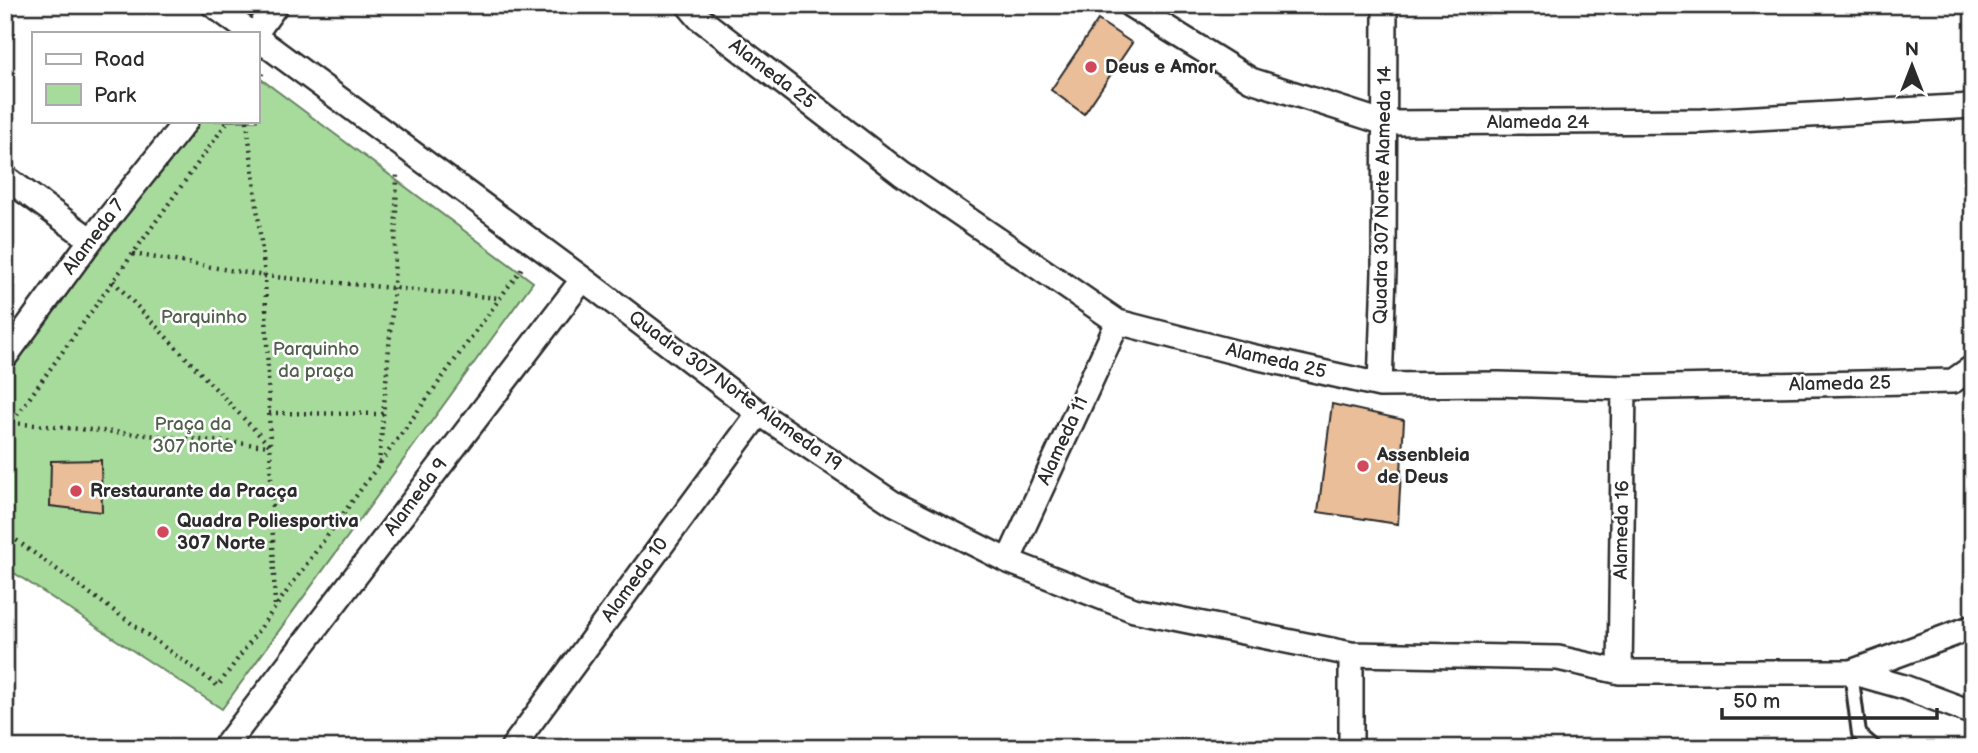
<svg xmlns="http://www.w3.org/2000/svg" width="1978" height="753" font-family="'Balsamiq Sans',sans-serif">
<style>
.green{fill:#a7db9c;stroke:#698364;stroke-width:2}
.building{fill:#e9be99;stroke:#2b2b2b;stroke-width:2}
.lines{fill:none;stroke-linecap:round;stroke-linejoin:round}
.lane-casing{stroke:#2b2b2b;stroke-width:18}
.street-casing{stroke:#2b2b2b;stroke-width:28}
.path{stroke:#2b2b2b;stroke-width:4.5;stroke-dasharray:2 5;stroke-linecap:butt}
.lane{stroke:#fff;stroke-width:12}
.street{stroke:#fff;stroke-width:23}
.poi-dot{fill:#d1495b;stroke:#fff;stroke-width:2.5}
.labels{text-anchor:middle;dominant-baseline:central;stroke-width:5;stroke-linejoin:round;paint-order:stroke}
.poi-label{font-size:19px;font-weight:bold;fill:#2b2b2b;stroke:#fff;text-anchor:start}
.street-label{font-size:19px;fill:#2b2b2b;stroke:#fff}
.park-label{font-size:19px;fill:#50604d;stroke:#fff}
</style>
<rect width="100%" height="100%" fill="#fff"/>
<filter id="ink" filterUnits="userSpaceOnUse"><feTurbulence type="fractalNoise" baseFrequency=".0143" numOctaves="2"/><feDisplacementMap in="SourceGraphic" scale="14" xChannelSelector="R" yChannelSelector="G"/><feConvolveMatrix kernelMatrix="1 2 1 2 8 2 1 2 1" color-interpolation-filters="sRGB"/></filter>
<g filter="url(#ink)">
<path class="green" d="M257,76L533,282L222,709L5,567V375L195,121H257Z"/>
<path class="building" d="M1098,20L1132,43L1084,114L1051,90Z
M1332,404L1404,420L1398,524L1318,512Z
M101,460L102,512L50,506L51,461Z"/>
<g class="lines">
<defs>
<path id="lane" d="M1851,672L1859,734L1875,748"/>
<path id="street" d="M213,5L251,33
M688,5L699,18L902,174L1118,322L1246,355L1380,385L1499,384L1624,388L1953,381L1973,367
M1130,5L1251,80L1385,123L1703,121L1973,106
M256,33L276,5
M257,38L583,279L759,413L893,503L1008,561L1134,610L1351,654L1558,658L1620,672H1851L1904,687L1973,713
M5,177L91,240
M5,357L91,240L186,121
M1380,385L1384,272L1385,5
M1008,561L1118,322
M1351,654V748
M1620,672L1624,388
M1851,672L1973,627
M224,748L583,279
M512,748L759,413"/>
</defs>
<use href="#lane" class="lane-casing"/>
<use href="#street" class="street-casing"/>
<path class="path" d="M257,80L264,71
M247,121L265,276L275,608
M133,254L265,276L499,298
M113,281L269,445
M269,413L384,414
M12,423L270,446
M5,432L228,121
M379,464L394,288L397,172
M5,532L218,686L524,265"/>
<use href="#lane" class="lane"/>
<use href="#street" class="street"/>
</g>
</g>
<g class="poi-dot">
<circle cx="1091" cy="67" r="7"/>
<circle cx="1363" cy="466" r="7"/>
<circle cx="76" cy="491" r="7"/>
<circle cx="163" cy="532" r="7"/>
</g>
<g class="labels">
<g class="poi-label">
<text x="1105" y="67">Deus e Amor</text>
<text x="1377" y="455">Assenbleia<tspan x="1377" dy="22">de Deus</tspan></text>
<text x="90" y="491">Rrestaurante da Pracça</text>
<text x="177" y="521">Quadra Poliesportiva<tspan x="177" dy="22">307 Norte</tspan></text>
</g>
<g class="street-label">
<text transform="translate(772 74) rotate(37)">Alameda 25</text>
<text x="1538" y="122">Alameda 24</text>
<text transform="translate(1383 195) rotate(-89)">Quadra 307 Norte Alameda 14</text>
<text transform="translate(94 237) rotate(-53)">Alameda 7</text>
<text transform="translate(1276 361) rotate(13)">Alameda 25</text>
<text transform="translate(1840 384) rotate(-1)">Alameda 25</text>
<text transform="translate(735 391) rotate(36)">Quadra 307 Norte Alameda 19</text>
<text transform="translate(1063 441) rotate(-65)">Alameda 11</text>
<text transform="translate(416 497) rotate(-53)">Alameda 9</text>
<text transform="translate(1622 530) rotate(-89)">Alameda 16</text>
<text transform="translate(635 580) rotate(-54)">Alameda 10</text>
</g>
<g class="park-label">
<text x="204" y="317">Parquinho</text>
<text x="316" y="349">Parquinho<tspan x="316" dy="22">da praça</tspan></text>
<text x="193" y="424">Praça da<tspan x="193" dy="22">307 norte</tspan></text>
</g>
</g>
<rect width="1978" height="753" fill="none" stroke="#fff" stroke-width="28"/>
<rect x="14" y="14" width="1950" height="725" fill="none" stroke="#2b2b2b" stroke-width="2.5" filter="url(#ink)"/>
<rect x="32" y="32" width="228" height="91" fill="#ffffff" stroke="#aaaaaa" stroke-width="2"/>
<rect x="46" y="54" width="35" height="10" fill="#ffffff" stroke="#aaaaaa" stroke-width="2"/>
<text x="94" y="66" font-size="21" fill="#2b2b2b">Road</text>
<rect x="46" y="84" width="35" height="21" fill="#a7db9c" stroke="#aaaaaa" stroke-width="2"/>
<text x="94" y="102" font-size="21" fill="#2b2b2b">Park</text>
<g transform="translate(1912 66)" stroke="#ffffff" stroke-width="5" paint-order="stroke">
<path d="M0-5L12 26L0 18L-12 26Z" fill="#2b2b2b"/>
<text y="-10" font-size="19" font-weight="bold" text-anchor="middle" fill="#2b2b2b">N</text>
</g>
<path d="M1722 708v10h215v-10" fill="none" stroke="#2b2b2b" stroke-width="3.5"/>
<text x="1733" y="708" font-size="21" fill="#2b2b2b" stroke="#ffffff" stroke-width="5" paint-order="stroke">50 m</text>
</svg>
